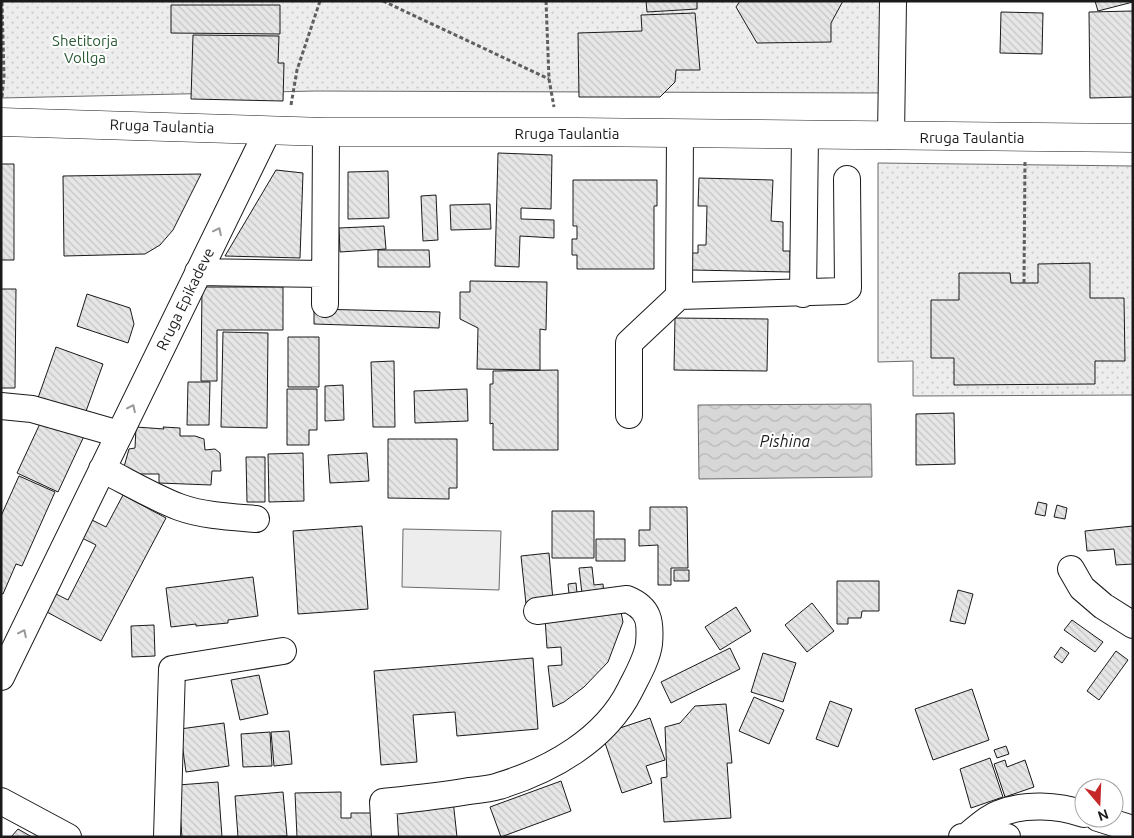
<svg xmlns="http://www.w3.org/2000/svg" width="1134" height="838" font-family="Ubuntu,sans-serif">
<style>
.park{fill:url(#park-dots);stroke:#6a6a6a}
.pitch{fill:#ededed;stroke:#6a6a6a}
.water{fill:url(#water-waves);stroke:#6a6a6a}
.building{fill:url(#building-back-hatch);stroke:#1a1a1a}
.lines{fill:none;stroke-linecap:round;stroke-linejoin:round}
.minor-casing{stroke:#1a1a1a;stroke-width:28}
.major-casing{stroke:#1a1a1a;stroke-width:29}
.path{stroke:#5f5f5f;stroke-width:3;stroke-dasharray:4 2.5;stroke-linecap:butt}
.minor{stroke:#fff;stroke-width:26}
.major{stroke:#fff;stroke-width:28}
.oneway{stroke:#989898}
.labels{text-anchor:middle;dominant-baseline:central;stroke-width:4;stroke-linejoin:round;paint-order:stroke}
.park-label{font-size:15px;fill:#2b5a34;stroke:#fff}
.street-label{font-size:15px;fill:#1a1a1a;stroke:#fff}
.water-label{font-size:16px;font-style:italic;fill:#1a1a1a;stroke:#fff}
</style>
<defs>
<pattern id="park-dots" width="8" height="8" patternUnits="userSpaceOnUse" patternTransform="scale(1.25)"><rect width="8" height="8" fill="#ededed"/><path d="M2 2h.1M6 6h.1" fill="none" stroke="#cbcbcb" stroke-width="1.8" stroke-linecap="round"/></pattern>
<pattern id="water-waves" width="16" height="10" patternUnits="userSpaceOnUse" patternTransform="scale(1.25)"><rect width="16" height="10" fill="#d7d7d7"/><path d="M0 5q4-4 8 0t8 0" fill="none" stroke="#b8b8b8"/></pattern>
<pattern id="building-back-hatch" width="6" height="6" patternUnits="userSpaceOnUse" patternTransform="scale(1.25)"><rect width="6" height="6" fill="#e6e6e6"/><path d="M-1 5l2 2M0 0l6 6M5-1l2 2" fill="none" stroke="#c5c5c5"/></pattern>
</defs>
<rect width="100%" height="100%" fill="#fff"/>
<path class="park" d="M1,1H882V93L315,91L1,98Z
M878,163L1133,166V395L913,396V361L878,362Z"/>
<path class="pitch" d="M403,529L501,531L499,590L402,587Z"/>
<path class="water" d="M871,404L872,477L699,479L698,405Z"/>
<path class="building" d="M646,1H697V9L647,12Z
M740,1H843L831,23V42L757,43L736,7Z
M1095,1H1133V2L1098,11Z
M171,5H280V34L171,33Z
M1133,11V97L1090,98L1089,12Z
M1001,12L1043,13L1042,54L1000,53Z
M695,13L700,70H676L675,82L660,97H579L578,33L642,31L641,15Z
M193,35L279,36L278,63H284L283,101L191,99Z
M498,153L552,155L551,209L521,208V219L554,220V238L520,236L519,267L495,266Z
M1,164H14V260H1Z
M276,170L303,173L300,258L225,256Z
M388,171L389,218L348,219V172Z
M201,174L173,230L160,245L145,254L64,256L63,176Z
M699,178L773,180L771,221L783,222V251H790V272L692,270V253H698V245H706L707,206H698Z
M573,180H657V206H654V269H577V255H572V239H577V226H573Z
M436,195L438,240L423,241L421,196Z
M490,204L491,229L451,230L450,205Z
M384,226L386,249L340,252L339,228Z
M378,250H429L430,267H378Z
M1090,263V298H1124L1125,361H1095V384L954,385V358H931V300H959V273H1010L1011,283H1038V264Z
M470,281L547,282L546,330L540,329V370L477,369L478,328L460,319V292H470Z
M202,287H283V330H217V381H201Z
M1,289H16L15,388H1Z
M87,294L130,308L134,324L128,343L77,326Z
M314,309L440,312L439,328L314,324Z
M675,318L768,319L767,371L674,370Z
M223,332L268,333L267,428L221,427Z
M288,337H319V387H288Z
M56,347L103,364L85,414L38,398Z
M394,361L395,427H373L371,362Z
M558,370V450H493V423L490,424V384H493V371Z
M188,382H210L209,425H187Z
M343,385L344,420L325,421V386Z
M287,389H317V430H309V445H287Z
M467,389L468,421L415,423L414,391Z
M954,413L955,464L916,465V414Z
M44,415L85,434L58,492L17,473Z
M136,427L164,429L163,427L180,428V436H195L204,439L205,450L215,449L220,453L221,471H212L211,485L159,483V474H122L129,449L135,448Z
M388,439H457V488H449V499L388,498Z
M303,453L304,501L269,502L268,454Z
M367,453L369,481L330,483L328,455Z
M246,457H265V502H247Z
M19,476L55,492L22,566L16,564L3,594L1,593V516Z
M123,495L166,518L101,641L45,611L54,593L68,600L96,545L78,536L88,518L106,527Z
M1038,502L1047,504L1045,516L1035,514Z
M1057,505L1067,508L1065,519L1054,517Z
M650,507H687L688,568H671V585H658V545L639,546V530H650Z
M552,511H594V558H552Z
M362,526L368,609L298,614L293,531Z
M1133,526V564L1116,565L1114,549L1087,551L1085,531Z
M596,539H625V561H596Z
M549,553L553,601L526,604L521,556Z
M592,567L594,585L603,584L604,595L583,602L579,568Z
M674,570H689V581H674Z
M253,577L258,616L228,620V623L196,626V624L171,627L166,588Z
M837,581H879V611H862L861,618H848V624H837Z
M576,583L578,603L570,604L568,584Z
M958,590L973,594L965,624L950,621Z
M812,603L834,631L807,652L785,625Z
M736,607L751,631L720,650L705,627Z
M621,612L623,622L608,662L584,687L564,702L553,707L548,666L562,665L561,647L547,648L545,618Z
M1072,620L1103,642L1095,652L1064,630Z
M154,625L155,656L132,657L131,626Z
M1061,647L1069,653L1062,663L1054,657Z
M730,648L740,669L671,703L661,682Z
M1116,651L1128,660L1099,700L1087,691Z
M763,653L796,663L783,702L751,692Z
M533,658L538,729L457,736L455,712L413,715L417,762L381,765L374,671Z
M259,675L268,714L240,720L231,680Z
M972,689L989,740L933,760L915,709Z
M754,697L784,710L769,744L739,731Z
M830,701L852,709L838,747L816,739Z
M726,704L732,763H727L731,818L664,822L661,778L667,777L665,727L680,723L695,706Z
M650,718L665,760L646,766L652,783L622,793L602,734Z
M224,723L229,766L186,772L180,729Z
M289,731L292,764L274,766L271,732Z
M270,732L272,766L243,767L241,734Z
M1006,746L1009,754L997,758L994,750Z
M990,758L1003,797L971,808L960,769Z
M1005,760L1007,767L1025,760L1034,787L1005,797L994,764Z
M561,781L571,811L501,837L490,807Z
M218,782L222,837H182L178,785Z
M283,792L287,836L238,837L235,796Z
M341,792V818H351V813H373V837H297L295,793Z
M453,800L457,837H398L395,806Z
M18,829L32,837H11Z"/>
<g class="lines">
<defs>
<path id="minor" d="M891,136L893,1
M198,272L324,274
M803,294L805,135
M679,296L680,134
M325,304L326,132
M1,406L32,409L119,434
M629,415V343L679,296L843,291L848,288L847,179
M102,469C128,482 153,497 179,507C204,516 231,517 256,519
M1071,569L1082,588L1103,606L1133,625
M1,677L268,130
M1,801L68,837
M1098,818L1133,829
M167,837L172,669L283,651
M385,837L383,802C411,799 440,796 469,791C479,790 490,789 499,786C551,770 605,740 630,690C637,676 647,659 649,644C651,621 649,608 627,599L537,611
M962,837H1007
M966,837C976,829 987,818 998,814C1024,803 1058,805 1084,814"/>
<path id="major" d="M1,122L326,132H578L1133,138"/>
</defs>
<use href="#minor" class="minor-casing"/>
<use href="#major" class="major-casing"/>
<path class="path" d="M383,1L549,79
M546,1L549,79L554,107
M2,97L4,76L2,1
M291,105L297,70L320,1
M1024,283L1025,160"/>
<use href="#minor" class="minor"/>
<use href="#major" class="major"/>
</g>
<defs><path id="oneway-chevron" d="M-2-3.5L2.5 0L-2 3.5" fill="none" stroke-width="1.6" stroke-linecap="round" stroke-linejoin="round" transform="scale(1.25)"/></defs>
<g class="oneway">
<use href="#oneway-chevron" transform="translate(218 231) rotate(-64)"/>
<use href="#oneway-chevron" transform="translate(132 408) rotate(-64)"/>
<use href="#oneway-chevron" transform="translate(23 633) rotate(-64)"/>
</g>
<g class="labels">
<g class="park-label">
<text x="85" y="40">Shetitorja<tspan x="85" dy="17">Vollga</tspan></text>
</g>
<g class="street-label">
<text transform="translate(162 126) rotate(2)">Rruga Taulantia</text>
<text x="567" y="133">Rruga Taulantia</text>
<text x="972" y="137">Rruga Taulantia</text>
<text transform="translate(185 299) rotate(-64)">Rruga Epikadeve</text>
</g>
<g class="water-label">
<text x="785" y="441">Pishina</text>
</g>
</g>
<rect width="1134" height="838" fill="none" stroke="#1a1a1a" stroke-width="5"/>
<g transform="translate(1099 803) rotate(161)"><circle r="24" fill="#ffffff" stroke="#a3a3a3"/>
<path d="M0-4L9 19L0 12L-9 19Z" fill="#c62828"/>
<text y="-8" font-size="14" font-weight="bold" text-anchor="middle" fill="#1a1a1a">N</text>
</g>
</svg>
